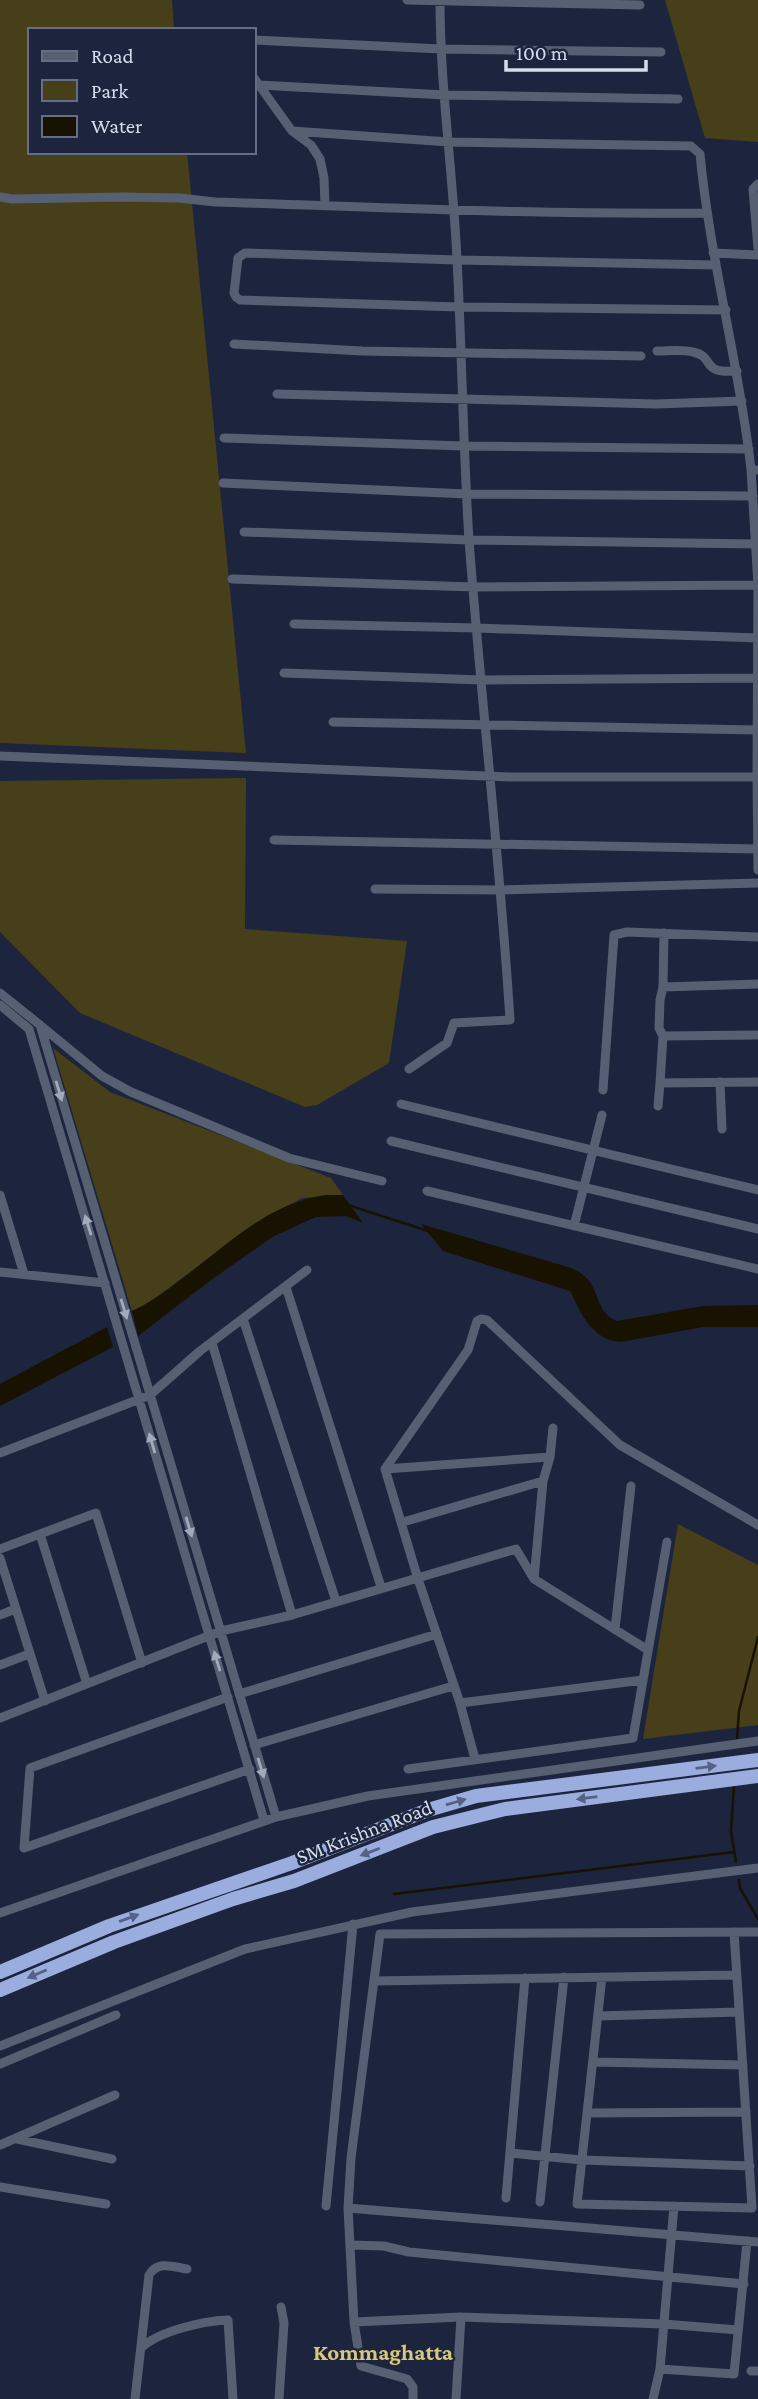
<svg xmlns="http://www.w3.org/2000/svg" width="758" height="2399" font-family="'Crimson Pro',serif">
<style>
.green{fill:#473f19}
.water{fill:#181200}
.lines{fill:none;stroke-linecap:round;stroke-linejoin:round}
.stream{stroke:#181200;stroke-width:2.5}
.minor{stroke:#575f73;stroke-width:9}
.highway{stroke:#9aadde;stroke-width:14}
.oneway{fill:#a3aabc}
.oneway2{fill:#556285}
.labels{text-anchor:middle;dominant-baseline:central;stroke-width:5;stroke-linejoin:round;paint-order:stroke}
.street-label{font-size:21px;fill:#d5dcec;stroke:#1c253d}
.neighbourhood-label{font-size:23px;font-weight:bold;fill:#d8c87a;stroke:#1c253d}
</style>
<rect width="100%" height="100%" fill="#1c253d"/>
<path class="green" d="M0,0H172L174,30H30V152H187L246,753L0,743Z
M665,0H758V142L705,138Z
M246,778L245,929L407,941L389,1063L317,1105L305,1107L80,1013L0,932V781Z
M53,1048L110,1092L331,1178L343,1195L302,1198L240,1234L149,1303L132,1311Z
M678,1524L758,1565V1725L643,1739Z"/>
<path class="water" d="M326,1195H343L363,1223L346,1216L316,1217L274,1236L211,1280L138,1336L132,1311C199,1279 249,1205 326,1195Z
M421,1224L568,1267C573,1269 579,1271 583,1275C600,1287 595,1313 617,1321L703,1306L758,1305V1327H703L621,1342C591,1339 582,1315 570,1291L443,1251Z
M107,1327L113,1347L0,1406V1384Z"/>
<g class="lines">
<path class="stream" d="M348,1205L428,1231
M737,1740L739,1711L758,1637
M734,1785L731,1831L736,1862
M739,1880L740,1888L758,1919
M394,1894L734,1852"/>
<path class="minor" d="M407,0L640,5
M254,40L441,49L661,52
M254,78L259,85L445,95L678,99
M259,85L292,131L311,145L320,159L324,178L325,205
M292,131L449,142L691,146L700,154C710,260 739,363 751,469
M758,184L753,189L758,248
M0,197L12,199L121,197L179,198L215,202C378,207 542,215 705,213
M713,253L758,255
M716,265L457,260L245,253L238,258L234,293L236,297L240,300L459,307L726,310
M234,344L362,351L641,356
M657,351C668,351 682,349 693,352C716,357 699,374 737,371
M277,394L656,404L742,401
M224,438L464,446L749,449
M223,483L467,494L753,496
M244,532L469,540L757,544
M232,579L474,587L758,585
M294,624L477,628L758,638
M284,673L482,680L758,678
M333,722L757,730
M0,756L512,777H757L758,585L751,469L758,470
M757,777L758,870
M274,840L757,849
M375,889L502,890L758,883
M664,933L663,987L660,1000L659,1028L663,1036L660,1083L758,1082
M663,987L758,984
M0,993L40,1025L276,1817
M0,1005L29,1029L264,1820
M41,1026L102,1076L131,1092L289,1158L382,1181
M663,1036L758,1035
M409,1069L447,1043L454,1023L510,1020C500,860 481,700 469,540C463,446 462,353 457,259C453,173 440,87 440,0
M720,1082L722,1129
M603,1090L614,935L627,932L758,937
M401,1104L758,1190
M658,1106L660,1083
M391,1141L758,1229
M427,1191L758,1269
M0,1195L24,1274
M574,1226L602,1115
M0,1272L105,1283
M286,1287L381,1587
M243,1319L336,1601
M212,1343L292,1615
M0,1453L150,1395L200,1351L307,1270
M385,1469L468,1350L477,1321L481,1319L487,1320L620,1445L758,1525
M385,1469L418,1579L460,1703L475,1759
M385,1469L550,1457
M403,1522L543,1481
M40,1534L87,1684
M0,1549L96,1513L142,1663
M0,1558L45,1701
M534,1579L543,1481L550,1457L553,1428
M0,1615L15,1609
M615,1629L631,1486
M0,1665L29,1654
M239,1694L437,1634
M228,1697L30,1768L24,1848L250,1769
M460,1703L643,1680
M0,1718L221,1631L292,1615L516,1549L534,1579L648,1650
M254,1745L453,1686
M408,1769L633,1738L667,1542
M0,1913L276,1817L368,1796L758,1741
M602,1977L577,2204L752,2208L734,1932
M374,1981L736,1975
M598,2016L739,2012
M0,2046L245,1949L412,1912L758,1868
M593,2062L743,2065
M0,2064L116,2015
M587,2113L746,2112
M17,2139L112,2159
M0,2145L115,2095
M510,2153L582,2160L750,2166
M0,2187L106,2204
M506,2198L525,1978
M540,2202L564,1977
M326,2206L353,1924
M348,2208L758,2242
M350,2245L384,2246L409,2252L744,2284
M354,2322L461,2317L664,2324L738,2330
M141,2348C159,2331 203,2321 228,2320L233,2399
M660,2369L734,2374L747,2241
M751,2371H758
M135,2399L149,2275C158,2260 173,2267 187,2269
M279,2399L284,2323L281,2307
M413,2399V2387L407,2379L361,2366L354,2322L348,2208L351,2158L380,1934L758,1932
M456,2399L461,2317
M653,2399L660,2369L674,2206"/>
<path class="highway" d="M0,1972L109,1926L292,1863L428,1810L476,1796L758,1760
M0,1990L114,1942L233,1899L294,1881L433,1827L505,1809L758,1776"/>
</g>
<defs><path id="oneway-solid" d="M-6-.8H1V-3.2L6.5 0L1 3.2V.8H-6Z" transform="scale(1.75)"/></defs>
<g class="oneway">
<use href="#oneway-solid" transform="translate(59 1091) rotate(73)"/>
<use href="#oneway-solid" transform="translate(88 1225) rotate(-107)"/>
<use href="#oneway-solid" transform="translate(124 1309) rotate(73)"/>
<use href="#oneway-solid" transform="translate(152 1443) rotate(-106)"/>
<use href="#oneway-solid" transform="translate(189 1527) rotate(73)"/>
<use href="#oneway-solid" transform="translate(217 1661) rotate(-107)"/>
<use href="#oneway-solid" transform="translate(261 1768) rotate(73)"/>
</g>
<g class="oneway2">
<use href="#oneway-solid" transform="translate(706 1767) rotate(-7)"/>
<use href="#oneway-solid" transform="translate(587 1798) rotate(173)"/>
<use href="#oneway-solid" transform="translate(456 1802) rotate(-16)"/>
<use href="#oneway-solid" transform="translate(370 1852) rotate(159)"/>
<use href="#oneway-solid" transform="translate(129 1918) rotate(-20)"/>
<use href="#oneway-solid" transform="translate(37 1974) rotate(157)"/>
</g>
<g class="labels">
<g class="street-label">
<text transform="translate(364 1832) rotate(-21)">SM Krishna Road</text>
</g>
<g class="neighbourhood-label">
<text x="383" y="2352">Kommaghatta</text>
</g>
</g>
<rect x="28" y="28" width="228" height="126" fill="#1c253d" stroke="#666e83" stroke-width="2"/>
<rect x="42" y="51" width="35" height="10" fill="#575f73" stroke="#666e83" stroke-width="2"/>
<text x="91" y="63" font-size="21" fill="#d5dcec">Road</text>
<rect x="42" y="80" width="35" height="21" fill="#473f19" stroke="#666e83" stroke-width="2"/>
<text x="91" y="98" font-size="21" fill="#d5dcec">Park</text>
<rect x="42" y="116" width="35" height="21" fill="#181200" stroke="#666e83" stroke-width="2"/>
<text x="91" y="133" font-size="21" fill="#d5dcec">Water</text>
<path d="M506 60v10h140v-10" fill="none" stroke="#d5dcec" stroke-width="3.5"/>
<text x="516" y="60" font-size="21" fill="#d5dcec" stroke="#1c253d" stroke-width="5" paint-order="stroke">100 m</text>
</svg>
